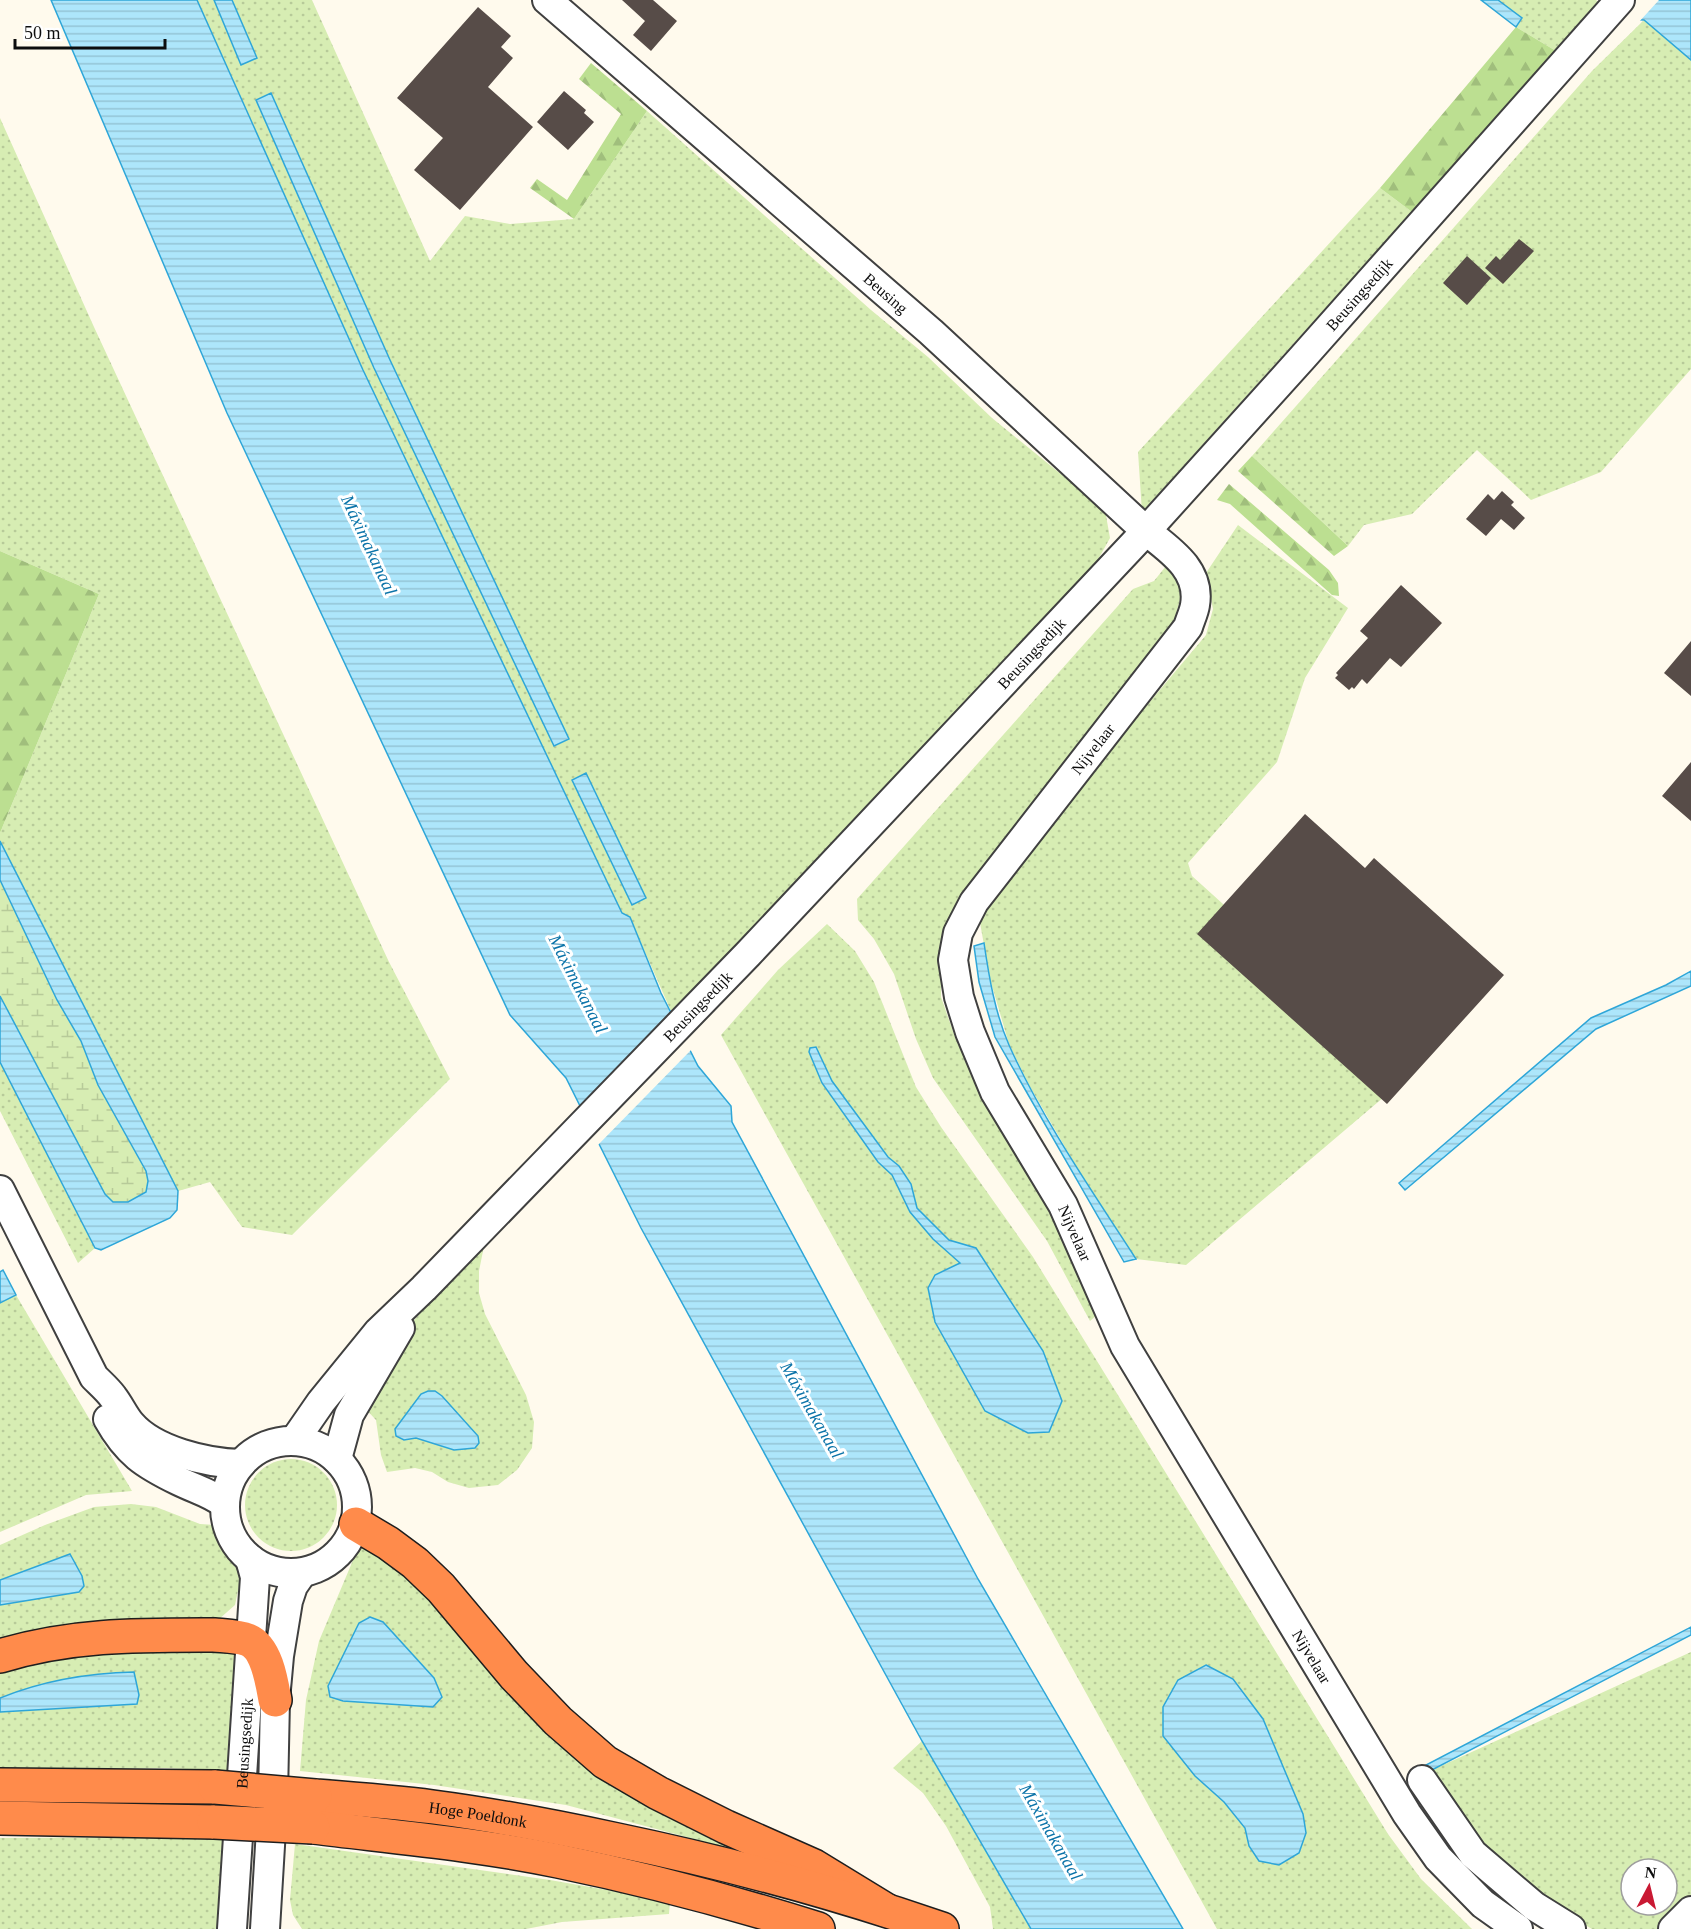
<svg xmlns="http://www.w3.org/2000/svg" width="1691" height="1929" font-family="'Times New Roman',serif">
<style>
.grass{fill:url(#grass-dots);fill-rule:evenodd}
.forest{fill:url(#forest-firs)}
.wetland{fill:url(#wetland-marsh)}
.water{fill:url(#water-rules);stroke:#2ea6d8;stroke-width:1.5}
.pier{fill:#fffaed}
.building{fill:#574c48}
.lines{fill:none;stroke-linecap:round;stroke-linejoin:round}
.minor-casing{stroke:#404040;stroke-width:32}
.highway-casing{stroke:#1e1e1e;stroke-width:36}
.minor{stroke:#fff;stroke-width:28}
.highway{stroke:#ff8b4b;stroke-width:33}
.highway-bridge-casing{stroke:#1e1e1e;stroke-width:36;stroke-linecap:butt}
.highway-bridge{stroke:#ff8b4b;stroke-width:33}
.labels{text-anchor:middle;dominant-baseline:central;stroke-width:6;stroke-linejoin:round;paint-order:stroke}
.street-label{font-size:16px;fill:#0d0d0d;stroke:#fff}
.water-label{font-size:18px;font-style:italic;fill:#0c74a9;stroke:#fff}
</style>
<defs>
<pattern id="grass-dots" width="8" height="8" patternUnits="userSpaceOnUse" patternTransform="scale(1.5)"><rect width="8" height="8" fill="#d7edb3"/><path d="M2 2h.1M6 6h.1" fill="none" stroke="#b7ca99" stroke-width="1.8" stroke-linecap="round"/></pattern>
<pattern id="forest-firs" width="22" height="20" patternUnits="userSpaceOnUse" patternTransform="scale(1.5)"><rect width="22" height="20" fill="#bcdf91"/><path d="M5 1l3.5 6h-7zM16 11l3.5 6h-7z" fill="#a0be7c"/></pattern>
<pattern id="wetland-marsh" width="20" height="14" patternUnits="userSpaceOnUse" patternTransform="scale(1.5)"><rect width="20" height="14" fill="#d7edb3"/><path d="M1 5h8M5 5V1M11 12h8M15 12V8" fill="none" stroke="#b7ca99"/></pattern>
<pattern id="water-rules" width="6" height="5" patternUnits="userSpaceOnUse" patternTransform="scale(1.5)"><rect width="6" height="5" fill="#ade6fb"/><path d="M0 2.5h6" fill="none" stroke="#94c4d6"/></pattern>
</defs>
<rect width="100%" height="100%" fill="#fffaed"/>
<path class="grass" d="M197,0H214L241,65L257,58L232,0H312L430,261L465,216L510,224L574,219L647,111L871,310L928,357L992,418L1105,510L1110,538L1090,574L761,925L671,1011L630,918L622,913L363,370ZM271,93L390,360L569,739L555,746L374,368L256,100Z
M1498,0H1599L1601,2L1556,51L1516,27L1522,19Z
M1644,20L1691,60V369L1601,472L1531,500L1477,450L1412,514L1364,525L1348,546L1252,456L1592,71Z
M0,118L94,327L389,962L450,1079L292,1235L242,1227L210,1182L178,1191L0,841V833L99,594L0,551Z
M1380,188L1412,212L1142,512L1138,452Z
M1238,525L1348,608L1305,678L1277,762L1188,863L1192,876L1398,1062L1391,1091L1186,1265L1136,1259L1076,1166L1029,1085L1009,1044L990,979L979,917L985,898L1206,635L1213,609L1206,573Z
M1166,566L1179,580L1181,596L1173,625L965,892L946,924L941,962V997L955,1037L982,1096L1060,1230L1097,1315L1090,1321L1047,1241L933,1078L916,1039L894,974L874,939L858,920L857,899L1133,589L1154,581Z
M827,924L855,951L874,982L916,1087L941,1127L1033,1257L1388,1834L1421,1879L1472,1929H1217L721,1035L778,970ZM816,1048L832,1081L888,1157L899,1166L911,1184L917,1208L949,1240L976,1248L935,1322L928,1289L935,1275L960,1263L933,1239L910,1212L892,1175L878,1162L822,1083L809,1052ZM1263,1719L1303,1814L1306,1833L1249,1846L1245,1828L1224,1802L1195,1776Z
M0,1062L95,1248L78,1263L0,1111Z
M485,1241L479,1271V1293L485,1314L526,1395L534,1422L532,1448L517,1470L498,1485L469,1488L448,1482L432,1472L415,1468L387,1472L381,1455L376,1420L361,1404L392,1352L415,1319ZM416,1438L475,1448L454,1450Z
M16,1295L132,1491L86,1495L0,1532V1303Z
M245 1505a46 46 0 1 1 92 0a46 46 0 1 1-92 0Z
M131,1504L156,1507L200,1524L215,1525L243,1567L235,1605L218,1620L0,1648V1605L79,1592L84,1586L70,1554L0,1580V1545L45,1525L94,1507Z
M364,1534L394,1553L550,1724L762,1857L566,1805L434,1785L300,1771L306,1700L319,1641ZM370,1617L383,1622L434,1677L442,1697L328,1686L359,1624Z
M73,1647L241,1648L231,1771L164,1768L0,1771V1712L137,1704L0,1698V1663Z
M1691,1652V1904L1664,1929H1592L1554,1907L1517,1879L1475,1835L1430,1771ZM1631,1869H1667V1905H1631Z
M922,1741L1031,1929H993L990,1907L946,1826L923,1793L893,1768Z
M209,1837L230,1840L222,1929H0V1838Z
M295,1844L550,1880L670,1901L669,1914L562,1922L526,1929H302L293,1915L290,1900Z"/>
<path class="forest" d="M1516,27L1556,51L1412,212L1380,188Z
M591,63L647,111L574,219L530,188L537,179L567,200L621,114L579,79Z
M1252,456L1348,546L1334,556L1238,471Z
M1229,484L1329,570L1338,583L1339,596L1332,595L1230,504L1217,500Z
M0,551L99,594L0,833Z"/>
<path class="wetland" d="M0,880L57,1000L81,1041L98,1085L146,1171L148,1181L146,1192L127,1202H113L105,1194L0,996Z"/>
<path class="water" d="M51,0H197L363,370L622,913L630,917L661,993L698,1066L731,1106L732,1122L978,1579L1183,1929H1031L922,1741L641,1228L566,1078L510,1015L227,413Z
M214,0H232L257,58L241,65Z
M1481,0H1498L1522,18L1516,27Z
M1599,0H1691V60L1644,20L1623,19Z
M271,93L390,360L569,739L554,746L374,368L256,100Z
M586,773L646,898L632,905L572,780Z
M0,841L178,1191L177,1210L170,1218L101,1250L95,1248L0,1062V996L105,1194L113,1202H128L146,1192L148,1181L146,1171L98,1085L81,1041L57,1000L0,880Z
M984,943C989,977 995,1013 1009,1045C1042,1119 1092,1191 1136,1259L1124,1262L995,1037L979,982L974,946Z
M1691,971V986L1596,1029L1405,1190L1399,1183L1591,1018L1666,985Z
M816,1047L832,1081L888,1157L899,1166L911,1184L917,1208L949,1240L976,1248L1043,1351L1062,1401L1049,1432L1028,1433L985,1411L935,1322L928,1288L935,1275L960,1263L933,1239L910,1212L892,1175L878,1162L822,1083L809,1052L810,1048Z
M3,1270L16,1295L0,1303V1272Z
M428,1391H435L442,1396L478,1436L479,1443L475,1448L454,1450L416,1438L404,1440L396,1436L395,1429L421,1394Z
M70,1554L82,1576L84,1586L79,1592L0,1605V1580Z
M370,1617L383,1622L434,1678L442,1697L433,1707L343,1701L330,1697L328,1686L359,1623Z
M1691,1627V1635L1430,1771L1426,1765Z
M1206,1665L1233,1679L1263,1719L1303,1814L1306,1833L1299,1853L1279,1865L1259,1861L1249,1846L1245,1828L1224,1802L1195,1776L1163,1736V1707L1178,1680Z
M134,1672L139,1695L137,1704L0,1712V1698C42,1681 89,1673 134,1672Z"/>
<path class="pier" d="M1596,0H1659L1638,23L1621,22Z
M674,1012L692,1049L597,1146L578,1110Z"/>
<path class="building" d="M622,0H653L677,21L651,51L633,35L645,21Z
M478,7L511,36L501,47L513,58L488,87L533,127L460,210L414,170L443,138L397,98Z
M564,91L586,110L584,113L594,122L568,150L537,122Z
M1519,239L1534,251L1503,284L1485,268L1496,256L1500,260Z
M1467,256L1491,278L1467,305L1443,283Z
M1502,491L1514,502L1511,505L1525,518L1514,530L1501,519L1486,536L1466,519L1488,494L1494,500Z
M1401,585L1442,623L1401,667L1390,658L1367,684L1362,679L1354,689L1352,687L1349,690L1335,678L1338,675L1336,673L1368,638L1360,631Z
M1691,641V696L1664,673Z
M1691,762V821L1662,796Z
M1305,814L1365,868L1374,858L1504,975L1387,1104L1197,934Z"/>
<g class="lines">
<defs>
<g id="minor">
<path id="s1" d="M547,0L931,332L1146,531C1170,550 1201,570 1195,605C1194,612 1190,620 1188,627L974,902L958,933L953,960L959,997L970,1032L995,1092L1063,1205L1125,1346L1407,1814L1438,1858L1483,1904L1518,1929"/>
<path d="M0,1190L94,1377C101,1384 108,1390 113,1397C120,1406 124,1416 131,1424C154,1451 207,1463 241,1464"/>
<path d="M108,1419C127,1453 144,1464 179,1481C195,1489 211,1493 225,1504"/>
<path id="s2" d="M294,1441L321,1402L378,1332L424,1288L748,954L1146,531L1303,357L1620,0"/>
<circle cx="291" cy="1507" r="66"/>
<path d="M337,1459L349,1415L400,1328"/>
<path d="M1422,1780L1473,1854L1534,1906L1571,1929"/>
<path id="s3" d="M232,1929L255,1577L250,1559"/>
<path d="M265,1929L273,1796L275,1700L279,1656L288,1601L293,1586L302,1573"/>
<path d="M1673,1929L1691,1911"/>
</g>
<g id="highway">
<path d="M356,1524L388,1543L415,1563L441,1588L514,1675L558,1721L605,1762L658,1793L726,1827L814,1866L886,1910"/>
<path d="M0,1656C72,1634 140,1635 214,1635C225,1636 238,1636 248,1640C267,1648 272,1683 275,1700"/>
<path d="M0,1785L215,1787"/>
<path id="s4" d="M315,1796C354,1799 394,1802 433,1807C495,1815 556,1827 617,1840C727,1863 835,1892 942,1929"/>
<path d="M0,1818L214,1822"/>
<path d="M313,1827C395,1837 477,1844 558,1861C646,1879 732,1902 818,1929"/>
</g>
</defs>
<use href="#minor" class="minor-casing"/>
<use href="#highway" class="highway-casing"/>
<use href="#minor" class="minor"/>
<use href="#highway" class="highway"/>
<defs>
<path id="highway-bridge" d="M215,1787L315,1796
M214,1822L313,1827"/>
</defs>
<use href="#highway-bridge" class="highway-bridge-casing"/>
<use href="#highway-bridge" class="highway-bridge"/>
</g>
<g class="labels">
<g class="street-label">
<text stroke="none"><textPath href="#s1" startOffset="448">Beusing</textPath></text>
<text stroke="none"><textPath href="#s2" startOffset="1566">Beusingsedijk</textPath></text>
<text stroke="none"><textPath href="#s2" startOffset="1080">Beusingsedijk</textPath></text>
<text transform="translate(1093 749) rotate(-52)">Nijvelaar</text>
<text stroke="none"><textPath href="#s2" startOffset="594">Beusingsedijk</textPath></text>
<text stroke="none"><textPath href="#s1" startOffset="1630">Nijvelaar</textPath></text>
<text stroke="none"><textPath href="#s1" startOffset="2116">Nijvelaar</textPath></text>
<text stroke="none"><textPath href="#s3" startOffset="186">Beusingsedijk</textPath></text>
<text stroke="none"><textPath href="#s4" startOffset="164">Hoge Poeldonk</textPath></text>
</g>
<g class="water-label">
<text transform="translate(369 545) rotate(65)">Máximakanaal</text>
<text transform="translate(578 984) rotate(63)">Máximakanaal</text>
<text transform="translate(812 1410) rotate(60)">Máximakanaal</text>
<text transform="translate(1051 1832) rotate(60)">Máximakanaal</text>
</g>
</g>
<g transform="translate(1649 1887) rotate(7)"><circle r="28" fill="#ffffff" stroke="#9e9e9e" stroke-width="1.5"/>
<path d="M0-4.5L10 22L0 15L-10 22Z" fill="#c91933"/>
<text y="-9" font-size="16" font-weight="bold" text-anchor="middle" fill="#0d0d0d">N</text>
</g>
<path d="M15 39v9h150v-9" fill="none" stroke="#0d0d0d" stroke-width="3"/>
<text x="24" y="39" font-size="18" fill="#0d0d0d" stroke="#ffffff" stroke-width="4.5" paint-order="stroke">50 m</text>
</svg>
